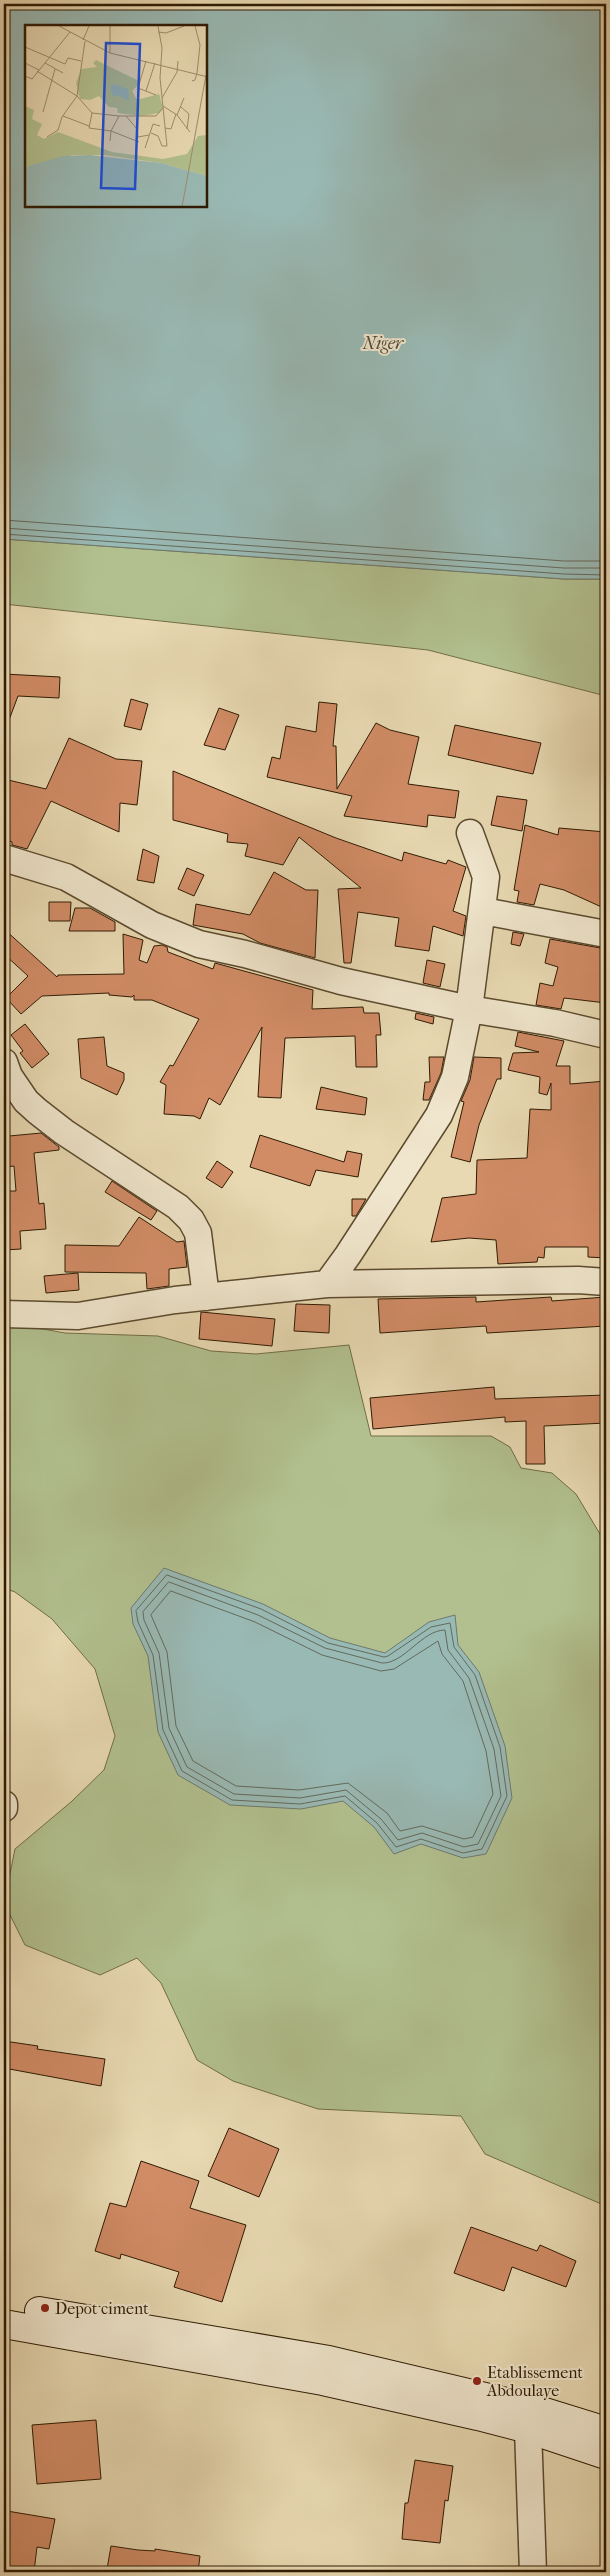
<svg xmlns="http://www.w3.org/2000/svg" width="610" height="2576" font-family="'IM FELL French Canon',serif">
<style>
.green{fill:#b2c08f;stroke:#706d48}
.water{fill:#99b9b4;stroke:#6e796d;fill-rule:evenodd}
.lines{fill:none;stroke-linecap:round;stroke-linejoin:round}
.shore{stroke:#646a5b;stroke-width:1}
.building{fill:#d18c66;stroke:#2e1a02}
.minor-casing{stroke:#5c4a2e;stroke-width:29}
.secondary-casing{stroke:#2e1a02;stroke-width:30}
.minor{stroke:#f0e6cd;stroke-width:26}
.secondary{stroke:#f0e6cd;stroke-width:28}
.poi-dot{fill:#8f2418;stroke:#f0e6cd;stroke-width:2}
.labels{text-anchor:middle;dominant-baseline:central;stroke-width:4;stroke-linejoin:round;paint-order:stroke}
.poi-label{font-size:16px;fill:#2e1a02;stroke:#f0e6cd;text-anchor:start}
.water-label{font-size:18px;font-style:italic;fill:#4e4a37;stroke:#f0e6cd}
.inset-road{fill:none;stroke:#9e8d6c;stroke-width:1}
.view{fill:#1d4ed8;fill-opacity:0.15;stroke:#1d4ed8;stroke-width:2.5}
.inset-edge{fill:none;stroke:#2e1a02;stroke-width:2.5}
</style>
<rect width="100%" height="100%" fill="#e8d9b2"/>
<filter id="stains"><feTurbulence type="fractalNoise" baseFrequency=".004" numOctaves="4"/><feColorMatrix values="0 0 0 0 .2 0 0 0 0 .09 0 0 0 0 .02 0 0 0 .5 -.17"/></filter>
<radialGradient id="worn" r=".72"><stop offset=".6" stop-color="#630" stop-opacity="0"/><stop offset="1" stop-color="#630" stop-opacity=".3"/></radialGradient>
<path class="green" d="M4,539L564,579H606V696L428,650L4,604Z
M4,1322L65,1333L158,1336L211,1351L256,1354L349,1345L371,1436H491L510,1447L521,1468L552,1473L576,1494L606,1544V2206L485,2154L461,2116L318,2109L233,2081L197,2060L161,1983L137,1958L100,1975L25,1945L4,1903L15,1849L71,1802L104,1770L115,1736L95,1669L52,1619L15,1592L4,1588Z"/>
<path class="water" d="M4,4H606V579H564L4,539ZM26,26H206V206H26Z
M164,1568L263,1604L330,1638L385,1653L429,1622L455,1615L458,1645L479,1672L505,1746L512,1798L486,1854L463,1858L421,1844L394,1854L374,1827L343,1801L301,1809L230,1805L178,1775L158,1732L148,1656L133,1624L131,1608Z"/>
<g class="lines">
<path class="shore" d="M4,520L564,561H606
M4,528L564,568H606
M4,534L564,574L606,575
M167,1575L261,1609L328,1643L384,1657L388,1656L431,1627L450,1623L454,1647L475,1675L500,1747L507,1796L482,1849L463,1853L421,1839L396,1847L377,1823L345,1796L300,1804L232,1800L182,1771L163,1730L153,1655L138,1622L136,1611Z
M169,1582L258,1615L325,1648L382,1663C404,1664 422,1630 445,1630L448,1650L469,1678L494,1749L501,1796L478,1844L464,1847L422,1833L398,1840L381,1819L346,1790L300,1798L234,1794L187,1767L169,1728L159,1653L144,1620L143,1612Z
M171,1591L255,1622L322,1655L381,1671L394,1669L438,1641L442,1654L463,1681L486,1751L493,1794L473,1837L464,1839L422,1826L400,1831L387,1813L348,1783L299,1790L236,1786L193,1761L176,1726L167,1652L151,1615Z"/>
</g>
<path class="building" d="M4,674L60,677L59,698L18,696L6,728L4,727Z
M131,699L148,704L141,730L124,726Z
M319,702L337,704L333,746H336L337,789L376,723L390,730L419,737L408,784L459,791L455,818L428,815L427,827L344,816L352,796L267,777L272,757L280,759L286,726L316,732Z
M219,708L239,715L225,750L204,745Z
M455,725L541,743L533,774L448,755Z
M69,738L116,759L142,761L137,805L120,803L119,832L51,801L27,849L12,845V842L4,839V779L46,789Z
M173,771L336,838L402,861L404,852L446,864L448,860L466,867L453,911L466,916L463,936L433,926L429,951L395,946L399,918L358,912L351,963H344L338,889L361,888L299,837L283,865L245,856L248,844L227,842L228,834L173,820Z
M497,796L527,800L522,831L491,825Z
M525,825L558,835L559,828L606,832V909L564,890L540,884L534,905L517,902L519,891L514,890Z
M143,849L159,856L154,883L137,880Z
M187,868L204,875L194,896L178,889Z
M274,872L306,890H318L315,958L260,943L243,934L193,925L196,904L250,915Z
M49,902H71L70,921H49Z
M75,908H90L115,922V931H69Z
M4,929L57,977L58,975L124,974L123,934L143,940L139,960L147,963L154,946L162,945L167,947L168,952L213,969L215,963L313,990L312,1009L363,1007L364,1013H379L381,1035H376L377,1067H356L355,1036L285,1038L281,1098L258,1097L262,1027L220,1105L209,1098L200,1119L194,1116L164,1114L166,1085L160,1082L170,1065L173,1066L199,1019L152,1000H134V995L132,997L109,995V993L42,996L21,1014L6,998L28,976L4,954Z
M513,932L524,934L520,946L511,944Z
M550,939L606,949V1003L564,998L561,1009L536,1005L540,983L553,986L558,967L545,963Z
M427,960L445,964L440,987L423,983Z
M416,1013L434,1017L433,1024L415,1019Z
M25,1024L49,1054L32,1068L20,1053L23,1051L11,1035Z
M518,1032L564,1041L556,1066H570V1084L606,1081V1144H601L603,1193H606V1258L588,1257V1247H545L544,1258L538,1257L537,1262L498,1264L496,1240L469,1238L431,1242L442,1198L476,1194L477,1160L527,1158L530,1109L551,1110V1083L547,1095L539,1093L540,1077L508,1070L513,1053L539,1052L515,1046Z
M104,1037L107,1066L124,1073V1080L117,1095L81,1078L78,1039Z
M429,1057H444L441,1073L429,1100H423L425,1082H430Z
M474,1057L501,1058V1079H497L479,1125L470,1162L451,1157L464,1102L461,1101L470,1080Z
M321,1087L367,1098L365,1115L316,1109Z
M41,1133L59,1147V1150L34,1153L39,1204L44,1203L46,1229L20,1231L21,1249L4,1250V1191H16L14,1166L7,1167L9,1136Z
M260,1135L344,1162L347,1151L362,1154L358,1177L316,1170L310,1186L250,1167Z
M217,1161L233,1172L222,1188L206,1178Z
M112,1181L157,1211L151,1220L105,1192Z
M352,1199H366L356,1216H352Z
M139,1217L177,1242L184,1241L187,1267L169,1269V1286L147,1289L146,1273L65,1272V1245L119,1246Z
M78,1273L79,1290L46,1293L44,1276Z
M476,1297V1302L551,1297L552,1301L606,1297V1326L487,1333L486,1326L380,1333L378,1299Z
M296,1304L330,1305L329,1333L294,1331Z
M201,1312L275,1319L272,1346L199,1339Z
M494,1387L495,1399L606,1395V1423L544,1426L545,1464H526V1421L505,1422V1417L373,1429L370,1398Z
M4,2041L38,2046L37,2049L105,2059L101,2086L4,2068Z
M229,2128L279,2149L259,2197L208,2176Z
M141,2161L199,2181L190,2208L246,2225L222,2302L174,2287L179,2272L121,2254L120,2259L95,2251L110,2203L126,2207Z
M471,2227L537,2251L540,2245L576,2261L566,2287L512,2267L504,2291L454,2273Z
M96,2420L101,2479L37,2484L32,2425Z
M415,2460L453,2466L448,2501L445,2500L440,2543L402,2539L405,2503H408Z
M7,2511L55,2519L49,2549L37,2547L34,2572H4V2528Z
M111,2546L138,2550L155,2551V2549L200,2556L198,2572H130L107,2569Z"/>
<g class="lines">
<defs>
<path id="minor" d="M4,858L66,877L152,925L199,944L245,954L341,981L469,1009L486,877L470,833
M483,911L606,934
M4,1062L9,1076L26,1101L37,1111L64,1132L178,1207L191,1220L198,1233L206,1297
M327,1284L578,1280L606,1282
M4,1314L78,1316L175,1300L327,1284L348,1255L439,1115L455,1077L469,1009L555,1023L606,1035
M4,1804V1808
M532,2408L528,2429L533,2572"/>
<path id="secondary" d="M39,2311L329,2360L532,2408L606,2431
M4,2324L323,2381L478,2416L528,2429L606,2455"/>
</defs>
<use href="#minor" class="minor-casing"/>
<use href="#secondary" class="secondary-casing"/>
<use href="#minor" class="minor"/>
<use href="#secondary" class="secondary"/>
</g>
<g class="poi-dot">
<circle cx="45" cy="2308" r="5"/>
<circle cx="477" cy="2381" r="5"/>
</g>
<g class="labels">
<g class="poi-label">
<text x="55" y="2308">Depot ciment</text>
<text x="487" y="2372">Etablissement<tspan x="487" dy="18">Abdoulaye</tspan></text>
</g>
<g class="water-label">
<text x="383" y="343">Niger</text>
</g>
</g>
<g transform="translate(25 25)">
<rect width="182" height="182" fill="#e8d9b2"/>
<path d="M71,35L112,55L113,60L107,66L112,75L134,69L138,83L134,88L117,91L93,88L92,83L84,82L74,71L65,75L55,74L51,58L56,44L72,42L68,38ZM0,81L9,85L7,94L17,99L12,110L19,114L33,107L87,127L138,134L162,129L173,111L182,110V151L136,138L79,130H48L0,142Z" fill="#b2c08f"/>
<path d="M88,59L103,64L104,76L92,70L88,72L85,62ZM65,130L136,138L182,151V182H0V142L38,131Z" fill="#99b9b4"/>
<path class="inset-road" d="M34,1L85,28L183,52M133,7L141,8L159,1M58,15L64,1M60,16L52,71L67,88M0,22L40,39L43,33L56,36M85,28V1M121,36L113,63L131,70M0,38L14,45M20,38L38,48M12,46L52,71L37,92L33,105L22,112M0,51L7,54L45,7M167,56L170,55L172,48L175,20L170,1M121,66L130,38M137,73L152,47L153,36M138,81L152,90L165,107M156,82L164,89L162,104M18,87L30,44M67,88L64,103L86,106L94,91H131L138,83M67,88L94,91M152,90L159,73M38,91L64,101M101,91L112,104L113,112L124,110M140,103L146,104L151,89M126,108L133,111L137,121H142L135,53L137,23L133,1M85,116L86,106L114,117M120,123L128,99L135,101M157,182L181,50"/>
<path class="view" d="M81,18L115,19L110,164L76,163Z"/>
<rect width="182" height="182" class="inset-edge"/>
</g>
<rect width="610" height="2576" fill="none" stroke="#e8d9b2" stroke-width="20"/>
<rect x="5" y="5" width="600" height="2566" fill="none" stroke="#2e1a02" stroke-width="2.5"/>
<rect x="10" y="10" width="590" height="2556" fill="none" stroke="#2e1a02"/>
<rect width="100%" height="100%" filter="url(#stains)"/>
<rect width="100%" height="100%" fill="url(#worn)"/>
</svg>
